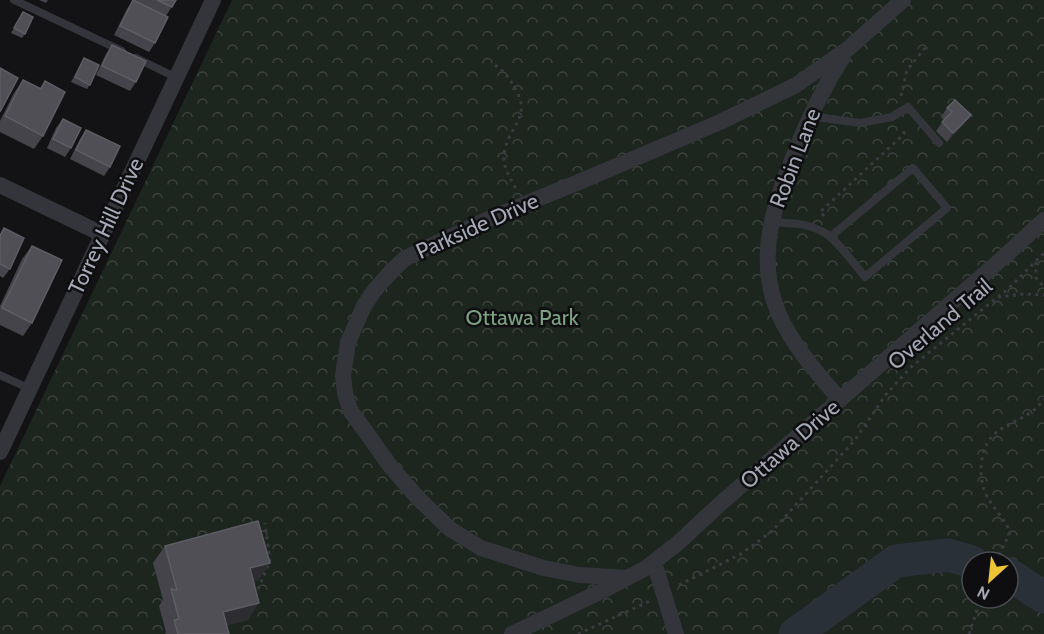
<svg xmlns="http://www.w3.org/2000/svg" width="1044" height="634" font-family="Cabin,sans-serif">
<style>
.park{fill:url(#park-crowns);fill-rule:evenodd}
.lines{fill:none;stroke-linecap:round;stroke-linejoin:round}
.river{stroke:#2a3038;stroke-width:33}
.path{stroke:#3a3b41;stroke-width:3;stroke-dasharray:3 4.5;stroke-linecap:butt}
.service{stroke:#34353a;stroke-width:8}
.minor{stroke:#34353a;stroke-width:16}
.wall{fill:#45444a}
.shaded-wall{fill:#2d2c30}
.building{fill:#504f56;stroke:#5d5d64;stroke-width:1.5}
.labels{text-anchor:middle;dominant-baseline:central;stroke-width:5;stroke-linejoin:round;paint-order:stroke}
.street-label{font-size:22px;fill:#a5a8b5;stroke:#0e0e10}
.park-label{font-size:22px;fill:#7ca083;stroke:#0e0e10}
</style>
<defs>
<pattern id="park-crowns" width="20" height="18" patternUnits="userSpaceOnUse" patternTransform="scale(1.5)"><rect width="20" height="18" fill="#1d251f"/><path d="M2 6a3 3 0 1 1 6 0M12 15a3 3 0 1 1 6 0" fill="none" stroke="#3b423d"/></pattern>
</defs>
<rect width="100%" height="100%" fill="#131315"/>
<path class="park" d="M232,0H1044V634H0V486ZM972,562H1008V598H972Z"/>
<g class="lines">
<path class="river" d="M1008,574L1044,597
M795,634L896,561L948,555L972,562"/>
<path class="path" d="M495,65C505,72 510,79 516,90C532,119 507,126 504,155C503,167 510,178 516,189
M901,96L907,70L926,47
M824,216L820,212L904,134L903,127
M1036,262V278L1044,287
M998,297L1024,294L1044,295
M996,562L1010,532C1004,517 991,507 985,492C981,482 980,470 982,459C987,429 1008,427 1030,413C1036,409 1040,404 1044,399
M679,585L741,554L772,531L855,440L887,393L911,367L1009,288L1044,253
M255,596L270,561L265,523
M578,634L650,601
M969,634L981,598"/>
<path class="service" d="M14,0L122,51
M136,58L177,78
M810,116L860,123L892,117L908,107L939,143
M771,222C789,223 807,223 823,232C836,238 855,265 865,277L947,208L913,168L830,237
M0,375L30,389"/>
<path class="minor" d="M0,185L102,234
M840,400C815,370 786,339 774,301C758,251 775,202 794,155C807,121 823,88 843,57
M0,452L213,0
M654,562L676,634
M627,578L580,575L544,568L481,548L450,529L417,497L391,467L350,410L345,393L343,376L348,342L364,306L374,291L387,276L404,259L422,250L493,217L579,182L720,122L796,85L849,48L903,0
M512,634L608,588L646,568L678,543L720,504L1005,256L1044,220"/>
</g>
<path class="wall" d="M39,0H48L46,3Z
M132,0H176L166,16L155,43L149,52L114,35L127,9L133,0Z
M23,12L25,34L22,38L11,33Z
M112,45L136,82L130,91L96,75L106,54Z
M84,58L90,85L87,89L71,82Z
M23,80L40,88L45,81L43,136L34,149L0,132V121L14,93Z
M947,108L964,124L947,142L936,131L944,120L941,117Z
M63,119L71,148L65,157L47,148L56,128Z
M86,130L110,167L104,176L70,159L80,139Z
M4,228L10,269L3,278L0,276V234Z
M32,246V323L23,336L0,325V306L22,259Z
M165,546L270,563L258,580L254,581L248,620L227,625L229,634H165L166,632L159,606L163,600L153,563Z"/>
<path class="shaded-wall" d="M971,115L964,124L947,142L953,133Z
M270,563L258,580L238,585L250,568Z
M259,603L248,620L211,629L223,612Z"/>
<path class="building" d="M133,0L168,17L155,43L120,26Z
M157,0H176L172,7Z
M23,12L33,17L25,34L14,28Z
M112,45L146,61L136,82L102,66Z
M84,58L99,65L90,85L75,77Z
M0,68L18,78L0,112Z
M23,80L41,89L45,81L65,92L43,136L5,116Z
M955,100L971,115L953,133L942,122L952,112L947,108Z
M63,119L81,128L71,148L53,139Z
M86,130L120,146L110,167L76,150Z
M4,228L24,238L10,269L0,264V236Z
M32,246L62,260L32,323L2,308Z
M258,521L270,563L250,568L259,603L223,612L229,634H178L174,620L179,619L171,589L177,590L165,546Z"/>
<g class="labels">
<g class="street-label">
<text transform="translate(795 158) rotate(-69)">Robin Lane</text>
<text transform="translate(106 226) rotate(-65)">Torrey Hill Drive</text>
<text transform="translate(477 226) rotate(-24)">Parkside Drive</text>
<text transform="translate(940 324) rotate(-40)">Overland Trail</text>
<text transform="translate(790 444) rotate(-41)">Ottawa Drive</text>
</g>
<g class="park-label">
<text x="522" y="317">Ottawa Park</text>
</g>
</g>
<g transform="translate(990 580) rotate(207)"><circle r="28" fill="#0e0e10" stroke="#4a4c52" stroke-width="1.5"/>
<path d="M0-4.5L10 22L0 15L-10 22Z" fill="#edc433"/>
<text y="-9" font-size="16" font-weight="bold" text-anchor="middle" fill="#a5a8b5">N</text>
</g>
</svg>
